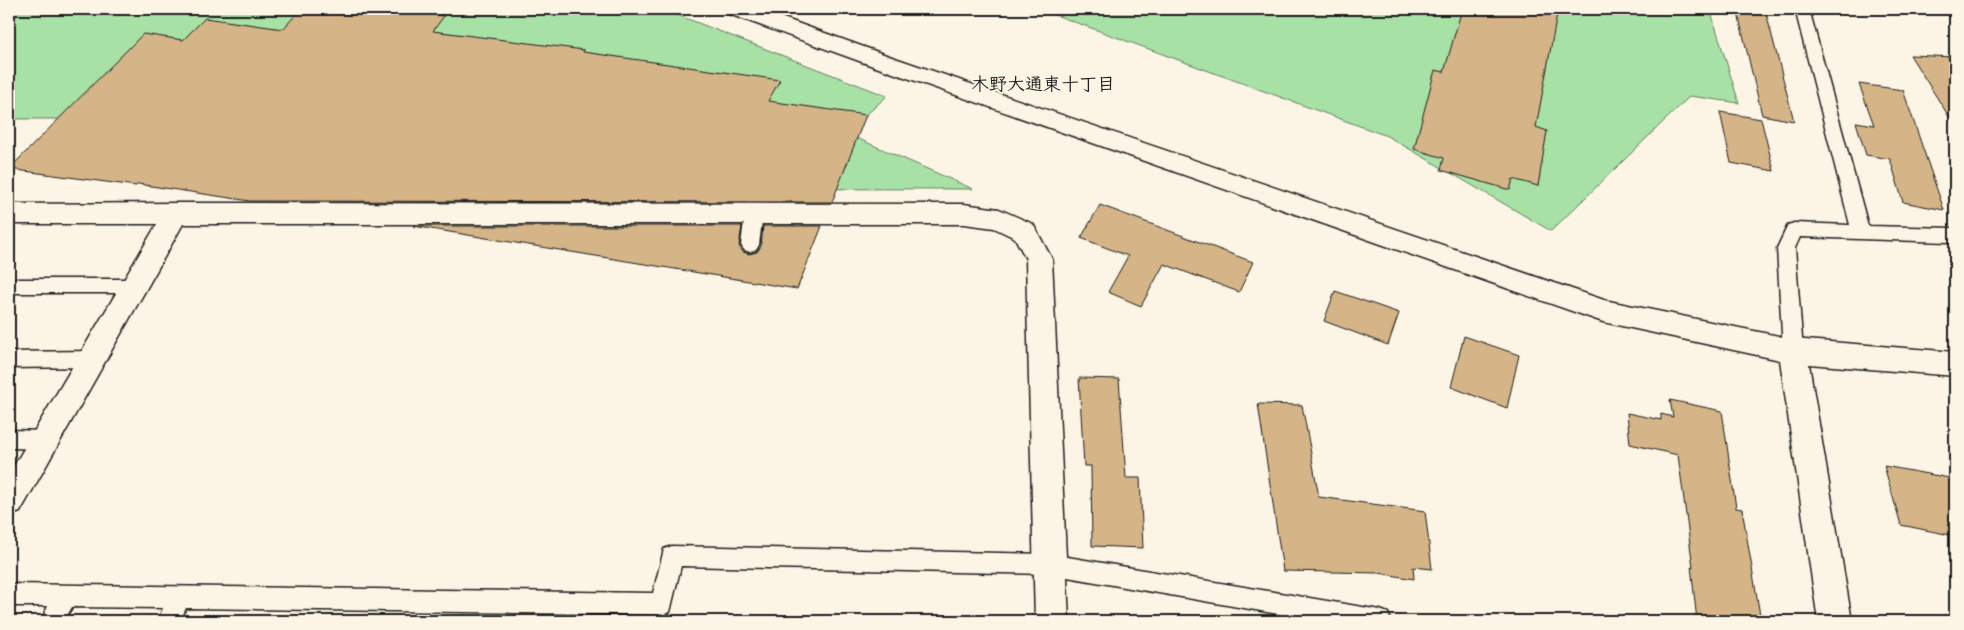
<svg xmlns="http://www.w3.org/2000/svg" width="1964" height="630" font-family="'Comic Neue','Klee One',sans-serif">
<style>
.green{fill:#a8e1a6;stroke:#627e61}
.building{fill:#d5b588;stroke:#1c1c1c}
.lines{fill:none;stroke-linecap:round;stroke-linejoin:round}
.service-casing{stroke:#1c1c1c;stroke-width:3}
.minor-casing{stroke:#1c1c1c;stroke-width:3}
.service{fill:#fcf5e5;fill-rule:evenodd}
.minor{fill:#fcf5e5;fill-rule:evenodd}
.labels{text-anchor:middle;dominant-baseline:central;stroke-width:4;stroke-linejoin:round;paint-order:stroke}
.neighbourhood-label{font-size:18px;font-weight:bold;fill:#1c1c1c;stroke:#fcf5e5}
</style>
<rect width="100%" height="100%" fill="#fcf5e5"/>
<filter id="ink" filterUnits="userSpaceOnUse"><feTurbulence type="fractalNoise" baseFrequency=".02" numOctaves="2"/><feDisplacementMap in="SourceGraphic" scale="10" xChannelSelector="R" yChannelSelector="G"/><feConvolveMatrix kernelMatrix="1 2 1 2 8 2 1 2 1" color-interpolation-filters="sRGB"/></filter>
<g filter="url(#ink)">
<path class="green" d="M9,9H662L887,96L866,115L850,135L973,189L359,188L70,119H9Z
M1039,9H1710L1739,103L1690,96L1551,231L1387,136Z"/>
<path class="building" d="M301,9H388L444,16L433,31L584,50L583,52L780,80L768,101L866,115L832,202L250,201L138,184L136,186L9,169L143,34L183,40L205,18L283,29Z
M1462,9H1558L1536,127L1547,131L1538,186L1513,179L1510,190L1441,170L1444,158L1414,149L1435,70L1444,72Z
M1737,9H1765L1794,121L1762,115Z
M1910,55L1955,57V126Z
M1859,84L1903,90L1944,210L1903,202L1890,159L1866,155L1856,122L1874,125Z
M1720,112L1761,119L1774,171L1731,163Z
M1100,205L1253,262L1239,292L1164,264L1141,306L1108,292L1128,256L1081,238Z
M413,226H742L739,246L743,252L749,254L757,252L761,246L763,226H822L797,289Z
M1335,291L1399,313L1388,345L1324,321Z
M1464,336L1519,355L1507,408L1451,387Z
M1079,378L1119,379L1126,478H1140L1143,548L1092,546L1091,466H1084Z
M1670,400L1722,411L1736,508L1742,509L1761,621H1697L1691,566L1693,567L1678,455L1630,444L1627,413L1661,420V414L1673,417Z
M1258,404L1302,405L1319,497L1425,511L1432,569L1413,567L1414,579L1379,573L1283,571Z
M1884,466L1955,479V536L1901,525Z"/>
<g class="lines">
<defs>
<path id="service" d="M1795,9H1809L1868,226L1953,228L1955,229V246L1948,242L1800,237L1795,248L1803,351L1800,357L1793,359L1786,357L1783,351L1777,248L1788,225L1794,223L1850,225Z
M754,206L760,208L763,213L759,245L756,250L750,252L744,250L741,245L745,213L748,208Z
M9,279H134L140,281L143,286L140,291L134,293H9Z
M92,351L99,353L102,359L99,365L92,367L9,368V352Z
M9,430L45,431L52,434L55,440L52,446L45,449L9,448Z
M672,546L1050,554L1380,610L1388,613L1391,621H1318L1050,574L681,566L670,612L662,615L186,608L180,621H158L163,608L72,607L64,621H41L48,606H9V584L653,593L664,549Z"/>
<path id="minor" d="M726,9H758L889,56L1604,300L1793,339L1955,352V376L1809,364L1852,621H1818L1780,360L1603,322L873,66L729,14Z
M176,203L964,204L999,209L1033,224L1052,259L1069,621H1035L1026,259L1015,238L994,228L964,224H183L20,512L9,516V474L157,224H9V204Z"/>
</defs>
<use href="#service" class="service-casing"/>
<use href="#minor" class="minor-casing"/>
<use href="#service" class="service"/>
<use href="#minor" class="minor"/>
</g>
</g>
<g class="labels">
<g class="neighbourhood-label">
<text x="1043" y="84">木野大通東十丁目</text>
</g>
</g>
<rect width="1964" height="630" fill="none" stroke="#fcf5e5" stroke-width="30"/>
<rect x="15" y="15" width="1934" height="600" fill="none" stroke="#1c1c1c" stroke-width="2" filter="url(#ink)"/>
</svg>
